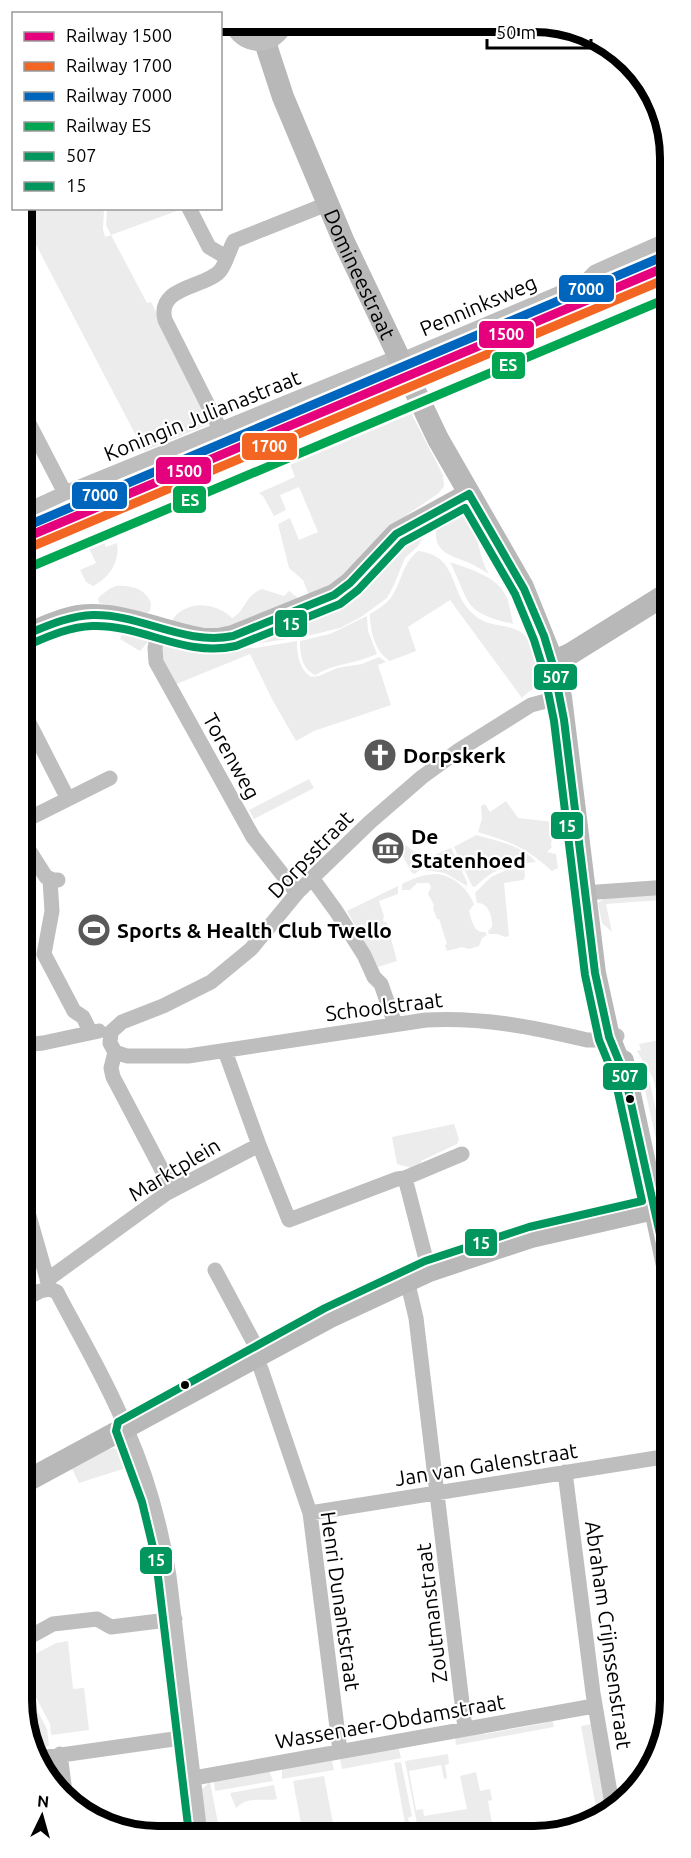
<svg xmlns="http://www.w3.org/2000/svg" width="691" height="1858" font-family="Ubuntu,sans-serif">
<style>
.green{fill:#ececec}
.lines{fill:none;stroke-linecap:round;stroke-linejoin:round}
.street{stroke:#bebebe;stroke-width:15}
.secondary{stroke:#b8b8b8;stroke-width:22}
.primary{stroke:#bebebe;stroke-width:24}
.bus-1-casing{stroke:#fff;stroke-width:12}
.bus-2-casing{stroke:#fff;stroke-width:12}
.bus-1{stroke:#00965e;stroke-width:8}
.bus-2{stroke:#00965e;stroke-width:8}
.rail-1-casing{stroke:#fff;stroke-width:14}
.rail-2-casing{stroke:#fff;stroke-width:14}
.rail-3-casing{stroke:#fff;stroke-width:14}
.rail-4-casing{stroke:#fff;stroke-width:14}
.rail-1{stroke:#e5007d;stroke-width:9}
.rail-2{stroke:#f26522;stroke-width:9}
.rail-3{stroke:#0065bd;stroke-width:9}
.rail-4{stroke:#00a651;stroke-width:9}
.bus-dot{fill:#000;stroke:#fff;stroke-width:2}
.labels{text-anchor:middle;dominant-baseline:central;stroke-width:4.5;stroke-linejoin:round;paint-order:stroke}
.street-label{font-size:21px;fill:#000;stroke:#fff}
.poi-label{font-size:21px;font-weight:bold;fill:#000;stroke:#fff;text-anchor:start}
.rim{fill:none;stroke:#000;stroke-width:8}
.line-badge{stroke:#fff;stroke-width:2}
.badge-label{font-size:16px;text-anchor:middle;font-weight:bold;fill:#fff}
</style>
<rect width="100%" height="100%" fill="#fff"/>
<path class="green" d="M21,209H104L103,229L105,237L111,235L106,225L107,209H182L111,235L147,303L151,302L212,423L144,451L21,216Z
M407,405L443,475L444,486L439,493L408,514L352,572L310,598L303,580L289,568L278,524L290,518L299,540L318,532L299,487L280,495L286,510L274,516L263,496L259,493L295,477L287,456Z
M459,511L470,515C479,534 478,557 489,574C482,570 475,565 467,562C443,553 432,550 437,520Z
M432,522L418,546L405,558L393,587L387,598L361,617L340,628L307,636L254,644L231,643Z
M101,536L106,547L117,543C120,562 109,578 93,586L86,582L80,570L96,563L86,542L49,558L46,553L78,539Z
M418,551C457,556 449,587 469,610C486,629 501,622 519,631C530,637 535,650 538,661C541,669 544,676 539,683C535,689 527,692 522,698L450,600L408,627L416,651L390,661C375,652 370,631 370,614C378,609 388,603 392,596C403,579 401,566 418,551Z
M450,562C469,569 497,576 506,596C510,604 511,615 513,624C462,612 471,604 450,562Z
M116,586C131,585 147,589 151,604L150,611L147,613L99,603L98,598L109,589Z
M262,589L284,596L289,591L298,598L220,632L171,622C185,599 215,602 232,618C246,611 244,596 262,589Z
M367,616L368,631L377,654C355,664 336,663 315,675C302,669 300,654 300,641L330,634Z
M125,626L149,633V641L140,651L120,639Z
M297,641C297,655 299,669 311,677L319,676L337,668L362,664L379,657L386,662L378,665L391,705L314,731L296,741L272,699L250,654L174,685L160,658L164,642L255,648Z
M309,779L314,788L254,819L249,810Z
M506,801L518,818L553,822L551,846H553L547,852L556,854L558,868L552,871C523,846 513,843 478,832L482,819L481,806L485,804L490,812Z
M476,835C496,841 522,845 536,862C510,864 495,867 475,887L472,886L454,847Z
M406,845L414,852L429,856L423,867L415,874L412,873L399,849Z
M451,848L467,882V886L445,873L426,870L432,856Z
M515,866H524L525,877L523,880L504,883L509,936L505,937L498,934H489L488,931L492,927C493,917 488,902 477,903L475,893L491,877Z
M438,874C455,877 467,888 474,904L469,911C472,920 473,933 485,932L487,935L482,938L479,946L469,949L462,947L447,951L445,945L447,944L439,919H437L433,908L434,905L428,894L431,887L429,883H417L410,890H402V884C414,878 424,874 438,874Z
M398,886V894L379,901L384,916L383,921L387,923L397,961L378,967L347,911Z
M660,895L661,900L606,904L612,932L602,923L598,903L608,896Z
M669,1038V1143L653,1078L637,1051L641,1050L639,1044Z
M639,1063L650,1083L669,1169V1174L664,1175Z
M454,1124L459,1139L457,1144L421,1161L420,1167L415,1169L397,1164L392,1137Z
M114,1448L123,1453L129,1467L79,1483L72,1469L107,1450Z
M68,1641L73,1689L84,1688L89,1730L51,1735L50,1724L24,1675V1660L56,1643Z
M24,1685L47,1729L49,1746L35,1749L26,1729L34,1724L24,1704Z
M552,1718L554,1727L456,1745L455,1736L478,1732L485,1734L545,1723L549,1719Z
M592,1724L607,1807L597,1813L581,1726Z
M398,1746L401,1758L342,1769L340,1759Z
M448,1754L449,1764L445,1765L447,1778L444,1779L441,1765L409,1771L416,1810L423,1809L424,1816L467,1809L460,1776L476,1772L480,1791L490,1789L492,1800L488,1801L494,1834H478L477,1832H475L473,1822L427,1831V1834H419L405,1761Z
M332,1761L334,1770L282,1779V1768Z
M401,1762L412,1816L408,1818L410,1829H414L415,1834H407L394,1763Z
M269,1770L273,1781L215,1791L214,1780Z
M324,1776L335,1834H303L293,1781Z
M210,1782L219,1828L207,1831L202,1789Z
M274,1785L277,1799C262,1802 250,1795 236,1808L230,1793Z"/>
<g class="lines">
<path class="street" d="M189,208L209,247L226,257
M400,361L584,283L595,272L667,240
M22,410L65,493
M220,429L165,320C156,286 205,288 220,271C226,264 229,250 234,241L327,204
M22,513L65,493L398,357
M159,629L155,648L156,662L253,837L297,893
M561,697L531,705L459,750L422,777L370,822L312,878L297,893L251,949L211,982L163,1006L122,1022L111,1032L110,1043L115,1052L127,1056H188L426,1020C483,1017 532,1027 587,1040H596L617,1036
M22,709L68,799
M22,822L110,778
M22,839L46,877L53,880H58
M312,878L336,911L364,955L374,977L381,984L395,1024
M50,880L52,911L44,954L74,1011L83,1017L90,1031
M584,893L668,887
M23,1045L43,1043L99,1031
M225,1051L259,1145
M115,1052L111,1068L113,1077L172,1189
M405,1178L429,1271
M23,1195L50,1289L57,1292L60,1298C83,1341 108,1384 127,1430C147,1476 161,1526 169,1576L200,1834
M215,1270L260,1354
M47,1280L167,1193L259,1145L289,1220L397,1179L405,1178L462,1154
M407,1280L416,1318L465,1728
M23,1300L40,1291L50,1289
M255,1357L261,1369L310,1513L340,1751
M565,1472L593,1693L612,1804
M310,1513L669,1456
M24,1640L53,1624L97,1619L111,1627L175,1619
M60,1754L66,1800
M40,1758L188,1737
M194,1778L594,1706"/>
<g class="secondary">
<path id="s1" d="M264,39L283,97L344,242L438,439L523,587L550,654L561,697L595,973L609,1037L625,1076"/>
<path d="M22,636C41,629 59,619 79,616C119,610 165,633 204,639H219L233,636L334,595L350,583L396,534L469,494"/>
<path d="M553,662L570,654L668,593"/>
<path d="M623,1061L669,1275"/>
<path d="M23,1483L330,1317L429,1271L531,1237L654,1209"/>
</g>
<path class="primary" d="M236,22C244,45 273,44 282,22"/>
<defs>
<path id="bus-1" d="M469,494L524,589L544,636L554,669L564,720L595,973L609,1037L625,1076L669,1275
M22,636C45,627 67,616 93,615C141,614 185,646 233,636L334,595L350,583L396,534L469,494"/>
<path id="bus-2" d="M26,646C47,637 68,627 92,626C142,624 184,658 236,646L340,604L358,590L403,542L465,508L515,594L534,640L544,672L554,721L585,975L599,1040L615,1079L642,1201L529,1227L425,1261L325,1308L118,1422L116,1431L142,1502L156,1560L189,1834"/>
</defs>
<use href="#bus-1" class="bus-1-casing"/>
<use href="#bus-2" class="bus-2-casing"/>
<use href="#bus-1" class="bus-1"/>
<use href="#bus-2" class="bus-2"/>
<defs>
<path id="rail-1" d="M22,539L668,266"/>
<path id="rail-2" d="M26,549L668,278"/>
<path id="rail-3" d="M22,528L664,256"/>
<path id="rail-4" d="M30,567L668,298"/>
</defs>
<use href="#rail-1" class="rail-1-casing"/>
<use href="#rail-2" class="rail-2-casing"/>
<use href="#rail-3" class="rail-3-casing"/>
<use href="#rail-4" class="rail-4-casing"/>
<use href="#rail-1" class="rail-1"/>
<use href="#rail-2" class="rail-2"/>
<use href="#rail-3" class="rail-3"/>
<use href="#rail-4" class="rail-4"/>
</g>
<defs>
<symbol id="church-disc" viewBox="-11 -11 22 22"><circle r="9.5" fill="#595959" stroke="#fff"/><path d="M-1.2-6h2.4v3.5h3.3v2.4h-3.3V6h-2.4V-.1h-3.3v-2.4h3.3Z" fill="#fff"/></symbol>
<symbol id="museum-disc" viewBox="-11 -11 22 22"><circle r="9.5" fill="#595959" stroke="#fff"/><path d="M0-6L6-3V-2H-6V-3ZM-5-1h2V3h-2ZM-1-1h2V3h-2ZM3-1h2V3H3ZM-6 4H6V6H-6Z" fill="#fff"/></symbol>
<symbol id="stadium-disc" viewBox="-11 -11 22 22"><circle r="9.5" fill="#595959" stroke="#fff"/><path d="M0-5a6.5 5 0 1 0 0 10a6.5 5 0 1 0 0-10ZM-3.5-1.8h7v3.6h-7Z" fill="#fff"/></symbol>
</defs>
<g fill-rule="evenodd">
<use href="#church-disc" x="361" y="736" width="38" height="38"/>
<use href="#museum-disc" x="369" y="829" width="38" height="38"/>
<use href="#stadium-disc" x="75" y="911" width="38" height="38"/>
</g>
<g class="bus-dot">
<circle cx="630" cy="1099" r="5"/>
<circle cx="185" cy="1385" r="5"/>
</g>
<g class="labels">
<g class="street-label">
<text stroke="none"><textPath href="#s1" startOffset="254">Domineestraat</textPath></text>
<text transform="translate(478 305) rotate(-23)">Penninksweg</text>
<text transform="translate(202 415) rotate(-22)">Koningin Julianastraat</text>
<text transform="translate(232 756) rotate(61)">Torenweg</text>
<text transform="translate(310 854) rotate(-46)">Dorpsstraat</text>
<text transform="translate(384 1006) rotate(-7)">Schoolstraat</text>
<text transform="translate(174 1169) rotate(-31)">Marktplein</text>
<text transform="translate(486 1464) rotate(-9)">Jan van Galenstraat</text>
<text transform="translate(341 1601) rotate(82)">Henri Dunantstraat</text>
<text transform="translate(431 1613) rotate(-97)">Zoutmanstraat</text>
<text transform="translate(609 1635) rotate(82)">Abraham Crijnssenstraat</text>
<text transform="translate(390 1721) rotate(-10)">Wassenaer-Obdamstraat</text>
</g>
<g class="poi-label">
<text x="403" y="755">Dorpskerk</text>
<text x="411" y="836">De<tspan x="411" dy="24">Statenhoed</tspan></text>
<text x="117" y="930">Sports &amp; Health Club Twello</text>
</g>
</g>
<path d="M0 0H691V1858H0ZM158 32H534A126 126 0 0 1 660 158V1700A126 126 0 0 1 534 1826H158A126 126 0 0 1 32 1700V158A126 126 0 0 1 158 32Z" fill="#fff" fill-rule="evenodd"/>
<path class="rim" d="M158 32H534A126 126 0 0 1 660 158V1700A126 126 0 0 1 534 1826H158A126 126 0 0 1 32 1700V158A126 126 0 0 1 158 32Z"/>
<g class="line-badge">
<rect x="558" y="274" width="57" height="29" rx="6" fill="#0065bd"/>
<rect x="478" y="320" width="57" height="29" rx="6" fill="#e5007d"/>
<rect x="491" y="351" width="35" height="29" rx="6" fill="#00a651"/>
<rect x="241" y="432" width="57" height="29" rx="6" fill="#f26522"/>
<rect x="155" y="456" width="57" height="29" rx="6" fill="#e5007d"/>
<rect x="71" y="481" width="57" height="29" rx="6" fill="#0065bd"/>
<rect x="172" y="485" width="35" height="29" rx="6" fill="#00a651"/>
<rect x="274" y="609" width="34" height="29" rx="6" fill="#00965e"/>
<rect x="533" y="663" width="45" height="28" rx="6" fill="#00965e"/>
<rect x="550" y="811" width="34" height="29" rx="6" fill="#00965e"/>
<rect x="602" y="1062" width="46" height="29" rx="6" fill="#00965e"/>
<rect x="464" y="1228" width="34" height="29" rx="6" fill="#00965e"/>
<rect x="139" y="1546" width="34" height="29" rx="6" fill="#00965e"/>
</g>
<g class="badge-label">
<text x="586" y="295">7000</text>
<text x="506" y="340">1500</text>
<text x="508" y="371">ES</text>
<text x="269" y="452">1700</text>
<text x="184" y="477">1500</text>
<text x="100" y="501">7000</text>
<text x="190" y="506">ES</text>
<text x="291" y="630">15</text>
<text x="556" y="683">507</text>
<text x="567" y="832">15</text>
<text x="625" y="1082">507</text>
<text x="481" y="1249">15</text>
<text x="156" y="1566">15</text>
</g>
<rect x="12" y="12" width="210" height="198" fill="#ffffff" stroke="#999999" stroke-width="1.5"/>
<rect x="24" y="32" width="30" height="9" fill="#e5007d" stroke="#999999" stroke-width="1.5"/>
<text x="66" y="42" font-size="18" fill="#000000">Railway 1500</text>
<rect x="24" y="62" width="30" height="9" fill="#f26522" stroke="#999999" stroke-width="1.5"/>
<text x="66" y="72" font-size="18" fill="#000000">Railway 1700</text>
<rect x="24" y="92" width="30" height="9" fill="#0065bd" stroke="#999999" stroke-width="1.5"/>
<text x="66" y="102" font-size="18" fill="#000000">Railway 7000</text>
<rect x="24" y="122" width="30" height="9" fill="#00a651" stroke="#999999" stroke-width="1.5"/>
<text x="66" y="132" font-size="18" fill="#000000">Railway ES</text>
<rect x="24" y="152" width="30" height="9" fill="#00965e" stroke="#999999" stroke-width="1.5"/>
<text x="66" y="162" font-size="18" fill="#000000">507</text>
<rect x="24" y="182" width="30" height="9" fill="#00965e" stroke="#999999" stroke-width="1.5"/>
<text x="66" y="192" font-size="18" fill="#000000">15</text>
<g transform="translate(42 1816) rotate(5)" stroke="#ffffff" stroke-width="4.5" paint-order="stroke">
<path d="M0-4.5L10 22L0 15L-10 22Z" fill="#000000"/>
<text y="-9" font-size="16" font-weight="bold" text-anchor="middle" fill="#000000">N</text>
</g>
<path d="M487 39v9h104v-9" fill="none" stroke="#000000" stroke-width="3"/>
<text x="496" y="39" font-size="18" fill="#000000" stroke="#ffffff" stroke-width="4.5" paint-order="stroke">50 m</text>
</svg>
